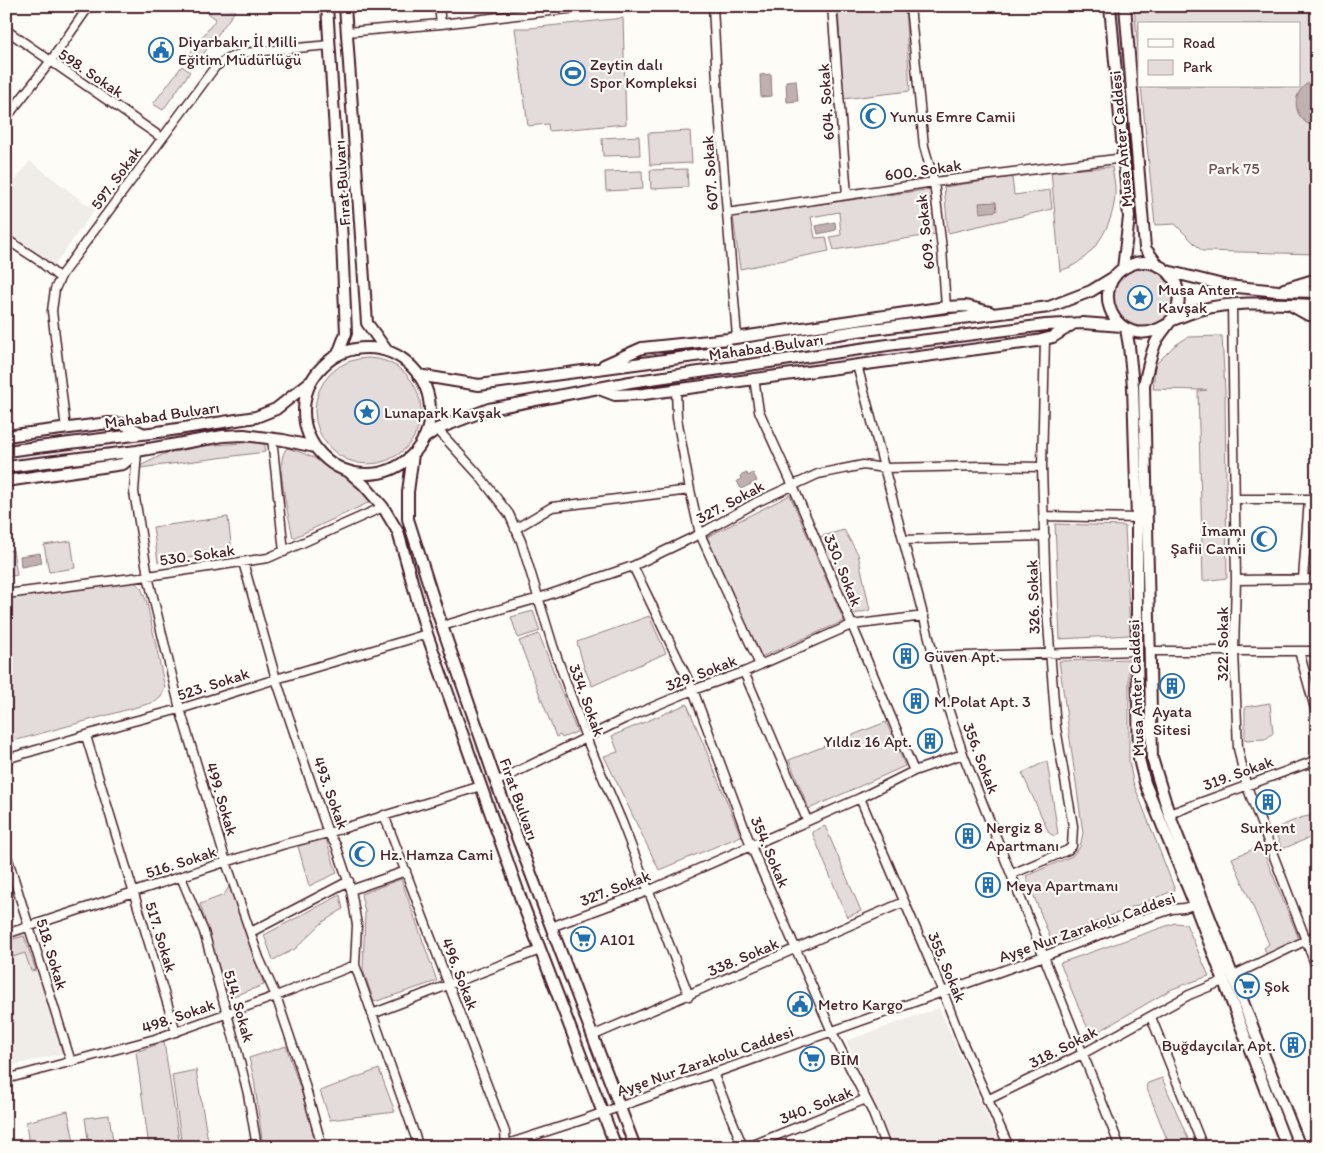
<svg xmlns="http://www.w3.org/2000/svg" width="1323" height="1153" font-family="Itim,sans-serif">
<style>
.built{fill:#f0ece8}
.green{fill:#e3dcda;stroke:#967e82}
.water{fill:#c0b1b1;stroke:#91777b}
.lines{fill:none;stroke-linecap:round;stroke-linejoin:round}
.minor-casing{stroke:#4a1f2b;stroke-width:11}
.major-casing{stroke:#4a1f2b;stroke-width:14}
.minor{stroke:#fdfcf7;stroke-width:8}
.major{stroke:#fdfcf7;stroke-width:10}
.labels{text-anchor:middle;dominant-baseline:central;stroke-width:4.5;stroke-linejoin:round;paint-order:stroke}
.poi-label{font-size:16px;fill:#4a1f2b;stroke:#fdfcf7;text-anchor:start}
.street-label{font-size:16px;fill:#4a1f2b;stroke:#fdfcf7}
.park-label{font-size:16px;fill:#704e57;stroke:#fdfcf7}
</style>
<rect width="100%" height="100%" fill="#fdfcf7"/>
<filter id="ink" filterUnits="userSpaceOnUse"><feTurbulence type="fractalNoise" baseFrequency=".02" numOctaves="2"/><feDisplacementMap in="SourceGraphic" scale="10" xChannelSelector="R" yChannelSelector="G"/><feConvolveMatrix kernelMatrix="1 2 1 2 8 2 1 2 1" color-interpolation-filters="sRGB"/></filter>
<g filter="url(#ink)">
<path class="built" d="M30,161L94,210L54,266L6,233V192Z
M26,933L64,1053L6,1067V939Z
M939,1008L1001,1147H893L846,1041Z"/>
<path class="green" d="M199,6H227L235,11L199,60L191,52L216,19Z
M838,6H905L910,91L843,99Z
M1134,6H1317V254L1202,251L1175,224L1155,225L1141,86H1299V24H1139V63Z
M623,18L626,124L549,131L548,124L528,126L515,28H530Z
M182,66L190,72L163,110L153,104Z
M690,131L692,163L650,165L648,133Z
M639,136L640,155L603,156L602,138Z
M1112,167C1113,175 1116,185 1115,194C1114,221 1098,251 1074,265C1070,268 1064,269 1060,271L1051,171Z
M687,169L688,187L651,189L650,170Z
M642,171L643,189L606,191L605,172Z
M1012,177L1014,195L1050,190L1052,209L948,233L944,187Z
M932,189L936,234L834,250L830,237L841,235L839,212L811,217L815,238L826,237L829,251L740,269L733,216Z
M1114 298a29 29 0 1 1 58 0a29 29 0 1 1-58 0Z
M1222,336L1225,391L1227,578L1203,581L1198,391L1207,390L1153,389L1155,365L1174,346L1188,337Z
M315 411a53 53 0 1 1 106 0a53 53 0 1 1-106 0Z
M254,442L263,443L265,446V452L140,468V466L164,454L203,446Z
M287,448C316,456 354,476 370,502L293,538C290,519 273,461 287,448Z
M790,495L844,621L761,657L707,537Z
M228,517L232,552L158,562L153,527Z
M1055,524L1125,526L1130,635L1060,639Z
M844,530L858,554L870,610L851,615L819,537Z
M71,541L75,568L49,572L44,545Z
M13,550L17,575L6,577V551Z
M133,581L141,587L147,603L165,688L161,697L155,702L6,743V598Z
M533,611L540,631L518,638L511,617Z
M649,616L666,653L592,686L584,667L577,642Z
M539,634L577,732L562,738L560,735L556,737L519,641Z
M1129,659V761L1133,782L1175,890L1051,940L1026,876L1072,856L1080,847L1083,833L1059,661Z
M1270,703L1273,733L1266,739L1245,740V707Z
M687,704L741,836L659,870L604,756L618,752L612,736Z
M886,722L905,766L809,809L789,760Z
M1047,761L1058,834L1054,836L1049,833L1022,773Z
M1317,814V835L1282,849L1274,829L1300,818Z
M825,826L861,911L847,917L812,832Z
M326,839L337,873L309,886L298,846Z
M1261,846L1299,939L1267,955L1264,948L1269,944L1232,858Z
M401,879L437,981L374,1002L363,970L365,912L361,894Z
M230,885L264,985L228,998L200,904L224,895Z
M340,895L343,909L323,922L295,949L273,960L264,935Z
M1175,923L1186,924L1209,976L1172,989L1091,1036L1060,963Z
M24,936L36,970L31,971L25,953L6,959V941Z
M164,1042L180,1147H149L136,1052Z
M286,1046L316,1135L317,1147H263L254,1079L249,1058Z
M379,1069L395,1112L330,1120L320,1091Z
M196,1070L209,1147H182L172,1075Z
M1162,1078L1189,1141L1177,1147H1170L1146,1086L1148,1083Z
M68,1111L75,1147H29L26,1122Z
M109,1115L114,1147H89L85,1118Z"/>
<path class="water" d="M771,74L772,96L761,97L760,75Z
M796,80L798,101L787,102L786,81Z
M1315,80L1310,125C1289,114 1293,86 1315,80Z
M996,202L997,211L980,213L979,203Z
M835,222L836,230L818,234L816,226Z
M747,473L748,476L753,473L757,481L741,489L737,481L741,479L740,476Z
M40,553L42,563L21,567L20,556Z"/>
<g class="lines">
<defs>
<path id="minor" d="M439,6L441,24
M713,6L718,100L737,337
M832,6L847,195
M910,6L924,146L934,182L942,249L946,307
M6,30L162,138
M347,32L441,24L593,6
M6,118L50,62L89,6
M727,213L934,182L1124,158
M6,239L38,260L60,278
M1232,305L1236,580L1234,651L1238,748L1246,784L1317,969
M857,365L926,626L944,696L963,754L1120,1147
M754,378L759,411L793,486L914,771
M676,389L677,418L690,490L700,534L760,665
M66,429L52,311L55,289L62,274L215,67L227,59L242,53L330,45
M437,429L478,474L509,514L521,541L553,646L586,738L622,822L689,996
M272,438L284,552
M137,451L134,492L148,576L180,709L226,862L259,958L276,996L300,1067L322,1147
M1236,499H1317
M1044,516L1137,518
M515,529L552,507L690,490
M903,540L1045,536
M243,562L276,679L328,833L336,845L351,890L357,925L355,965L419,1147
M633,566L693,690L751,846L832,1032L872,1111L886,1147
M1303,579L1309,499
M1236,580L1317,579
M6,594L148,576L268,558L383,507
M442,626L539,598L633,566L700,534L757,502L818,474L863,465L884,468L983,466L1042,467
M1149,651H1317
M1299,651L1317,716
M933,657L1137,651
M744,672L807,820
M86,736L176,1032
M6,759L130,722L180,709L276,679L427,634
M496,782L624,719L693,690L744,672L851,625L924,616
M860,798L943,992L961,1039L1009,1147
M1169,814L1317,760
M384,815L505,1132L506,1147
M6,853L71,1062
M1012,874L1068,850L1072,846L1073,826L1056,728L1046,598L1042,467L1045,339
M181,877L204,932L236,1046L248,1094L257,1147
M351,890L406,871
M551,927L648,891L860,798L914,771L963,754
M251,932L349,881
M6,934L219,864L285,844L328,833L481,786
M1232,976L1317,935
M372,1014L540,950
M1151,1017L1203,1147
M592,1036L904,902
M713,1073L743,1147
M6,1079L155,1039L276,996L355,965
M987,1100L1084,1053L1189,995L1223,981
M498,1147L585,1119L1044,956L1125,925L1172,909L1184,908L1200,903
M748,1147L866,1099
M1303,1147L1317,1142"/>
<path id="major" d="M327,6L342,241L346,333L338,354
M345,6L367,323L387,351
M1110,6L1129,217L1123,269
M1125,6L1145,248L1158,265
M1167,271L1227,286L1278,291L1317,292
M1284,289L1317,279
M1292,306L1308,315H1317
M1170,321C1180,317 1190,313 1200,310C1237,300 1279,304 1317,305
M1166,325C1115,356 1085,283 1130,265C1141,260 1153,262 1163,268C1179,279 1183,300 1174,316C1168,326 1160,333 1155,344C1150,357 1147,371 1144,385L1152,758L1169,814L1300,1147
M1126,329L1129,346L1133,386L1137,518V651L1139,759L1145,783L1195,905L1287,1147
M304 411a63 63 0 1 1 126 0a63 63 0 1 1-126 0Z
M604,365L642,348L728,339L946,307L966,306L990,312
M418,375L479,385L724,352L857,331L1049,307L1091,291L1114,277
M599,389L615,395L644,394L1037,341L1053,337L1073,324
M6,436L109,423L123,424L142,433
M423,439L437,429L489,409L630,382L888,345L1046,325L1083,323L1122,326
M6,451L158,432L256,417L276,409L310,382
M413,454L408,492V519L442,626L496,782L635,1147
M6,467L137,451L223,436L244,435L283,440L315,447
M349,472L364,485L383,507L398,532L427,634L522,902L616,1147
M6,481L123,464L137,452"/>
</defs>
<use href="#minor" class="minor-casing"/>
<use href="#major" class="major-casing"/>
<use href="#minor" class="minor"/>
<use href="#major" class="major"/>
</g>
</g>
<defs>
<symbol id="civic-ring" viewBox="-11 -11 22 22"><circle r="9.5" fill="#fdfcf7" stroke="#1f6fb2" stroke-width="1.5"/><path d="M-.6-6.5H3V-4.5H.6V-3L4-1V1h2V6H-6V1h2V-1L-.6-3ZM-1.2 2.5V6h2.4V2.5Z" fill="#1f6fb2"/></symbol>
<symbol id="stadium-ring" viewBox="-11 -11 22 22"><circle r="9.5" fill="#fdfcf7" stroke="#1f6fb2" stroke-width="1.5"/><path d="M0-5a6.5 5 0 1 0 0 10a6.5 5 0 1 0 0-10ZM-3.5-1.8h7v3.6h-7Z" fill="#1f6fb2"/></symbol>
<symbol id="mosque-ring" viewBox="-11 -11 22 22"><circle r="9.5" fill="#fdfcf7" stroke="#1f6fb2" stroke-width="1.5"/><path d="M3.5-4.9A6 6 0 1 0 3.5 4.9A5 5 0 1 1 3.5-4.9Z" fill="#1f6fb2"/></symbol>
<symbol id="sight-ring" viewBox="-11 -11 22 22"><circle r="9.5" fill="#fdfcf7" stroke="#1f6fb2" stroke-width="1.5"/><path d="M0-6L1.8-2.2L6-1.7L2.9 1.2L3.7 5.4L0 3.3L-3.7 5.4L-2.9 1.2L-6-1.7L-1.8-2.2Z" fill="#1f6fb2"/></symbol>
<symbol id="building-ring" viewBox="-11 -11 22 22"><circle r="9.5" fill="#fdfcf7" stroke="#1f6fb2" stroke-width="1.5"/><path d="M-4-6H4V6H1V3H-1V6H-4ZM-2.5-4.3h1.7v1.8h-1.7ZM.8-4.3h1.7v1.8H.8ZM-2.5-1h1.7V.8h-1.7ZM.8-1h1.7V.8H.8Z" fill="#1f6fb2"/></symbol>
<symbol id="supermarket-ring" viewBox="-11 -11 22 22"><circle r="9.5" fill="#fdfcf7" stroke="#1f6fb2" stroke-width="1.5"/><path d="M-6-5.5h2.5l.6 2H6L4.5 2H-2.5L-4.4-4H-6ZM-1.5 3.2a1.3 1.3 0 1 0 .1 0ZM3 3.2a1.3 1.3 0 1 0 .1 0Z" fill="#1f6fb2"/></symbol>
</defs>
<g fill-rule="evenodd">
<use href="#civic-ring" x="147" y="36" width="28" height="28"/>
<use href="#stadium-ring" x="559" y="59" width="28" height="28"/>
<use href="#mosque-ring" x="859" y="102" width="28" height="28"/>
<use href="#sight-ring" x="1126" y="284" width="28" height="28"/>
<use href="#sight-ring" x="353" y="398" width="28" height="28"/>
<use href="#mosque-ring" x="1250" y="525" width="28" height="28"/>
<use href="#building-ring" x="892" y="642" width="28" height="28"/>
<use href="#building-ring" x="1158" y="672" width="28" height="28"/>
<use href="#building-ring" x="902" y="687" width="28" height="28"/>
<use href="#building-ring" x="916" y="727" width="28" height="28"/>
<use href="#building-ring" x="1254" y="788" width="28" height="28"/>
<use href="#building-ring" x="954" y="822" width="28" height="28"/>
<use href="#mosque-ring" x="348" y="840" width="28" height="28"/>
<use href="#building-ring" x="974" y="871" width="28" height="28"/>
<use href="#supermarket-ring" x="569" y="925" width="28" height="28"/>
<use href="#supermarket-ring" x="1233" y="972" width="28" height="28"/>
<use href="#civic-ring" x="786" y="990" width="28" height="28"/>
<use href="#building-ring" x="1279" y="1031" width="28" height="28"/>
<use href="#supermarket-ring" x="798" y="1045" width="28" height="28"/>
</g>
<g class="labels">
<g class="poi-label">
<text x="178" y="41">Diyarbakır İl Milli<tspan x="178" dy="18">Eğitim Müdürlüğü</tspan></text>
<text x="590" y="64">Zeytin dalı<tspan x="590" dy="18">Spor Kompleksi</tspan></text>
<text x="890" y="116">Yunus Emre Camii</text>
<text x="1158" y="289">Musa Anter<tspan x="1158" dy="18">Kavşak</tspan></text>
<text x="384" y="412">Lunapark Kavşak</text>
<text x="1246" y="530" text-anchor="end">İmamı<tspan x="1246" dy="18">Şafii Camii</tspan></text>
<text x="924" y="656">Güven Apt.</text>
<text x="934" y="701">M.Polat Apt. 3</text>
<text x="1172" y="711" text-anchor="middle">Ayata<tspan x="1172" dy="18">Sitesi</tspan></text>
<text x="912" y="741" text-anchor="end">Yıldız 16 Apt.</text>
<text x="986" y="827">Nergiz 8<tspan x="986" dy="18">Apartmanı</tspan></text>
<text x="1268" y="827" text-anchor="middle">Surkent<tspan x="1268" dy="18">Apt.</tspan></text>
<text x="380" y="854">Hz. Hamza Cami</text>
<text x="1006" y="885">Meya Apartmanı</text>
<text x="600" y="939">A101</text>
<text x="1264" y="986">Şok</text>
<text x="818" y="1004">Metro Kargo</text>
<text x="1276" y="1045" text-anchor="end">Buğdaycılar Apt.</text>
<text x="830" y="1059">BİM</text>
</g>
<g class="street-label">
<text transform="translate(91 73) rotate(34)">598. Sokak</text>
<text transform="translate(826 102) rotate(-94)">604. Sokak</text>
<text transform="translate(1121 139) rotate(-95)">Musa Anter Caddesi</text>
<text transform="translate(923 170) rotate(-8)">600. Sokak</text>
<text transform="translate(710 173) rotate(-94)">607. Sokak</text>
<text transform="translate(116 178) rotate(-54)">597. Sokak</text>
<text transform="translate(342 183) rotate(-94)">Fırat Bulvarı</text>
<text transform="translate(925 232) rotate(-96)">609. Sokak</text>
<text transform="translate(766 347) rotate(-8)">Mahabad Bulvarı</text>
<text transform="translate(162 415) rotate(-8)">Mahabad Bulvarı</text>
<text transform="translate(730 502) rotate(-28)">327. Sokak</text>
<text transform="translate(197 555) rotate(-8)">530. Sokak</text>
<text transform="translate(843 570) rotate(68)">330. Sokak</text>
<text transform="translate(1033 597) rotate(-92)">326. Sokak</text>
<text transform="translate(1222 644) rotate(-90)">322. Sokak</text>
<text transform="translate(701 673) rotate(-21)">329. Sokak</text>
<text transform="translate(213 684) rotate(-18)">523. Sokak</text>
<text transform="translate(1136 688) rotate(-92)">Musa Anter Caddesi</text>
<text transform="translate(587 700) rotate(70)">334. Sokak</text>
<text transform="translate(981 758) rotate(69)">356. Sokak</text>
<text transform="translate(1238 773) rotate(-20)">319. Sokak</text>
<text transform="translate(331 793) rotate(70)">493. Sokak</text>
<text transform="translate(222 799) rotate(73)">499. Sokak</text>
<text transform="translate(519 799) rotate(70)">Fırat Bulvarı</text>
<text transform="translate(770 852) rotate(67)">354. Sokak</text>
<text transform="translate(181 862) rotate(-18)">516. Sokak</text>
<text transform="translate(615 888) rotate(-21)">327. Sokak</text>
<text transform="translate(1087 927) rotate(-19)">Ayşe Nur Zarakolu Caddesi</text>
<text transform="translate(161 937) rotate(73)">517. Sokak</text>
<text transform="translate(52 954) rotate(73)">518. Sokak</text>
<text transform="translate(743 957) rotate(-23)">338. Sokak</text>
<text transform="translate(947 967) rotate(67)">355. Sokak</text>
<text transform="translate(460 974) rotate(69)">496. Sokak</text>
<text transform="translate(239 1006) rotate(74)">514. Sokak</text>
<text transform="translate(178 1016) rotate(-19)">498. Sokak</text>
<text transform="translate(1063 1047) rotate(-27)">318. Sokak</text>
<text transform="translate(705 1061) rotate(-19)">Ayşe Nur Zarakolu Caddesi</text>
<text transform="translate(816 1105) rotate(-22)">340. Sokak</text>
</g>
<g class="park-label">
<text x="1234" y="168">Park 75</text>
</g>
</g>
<rect width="1323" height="1153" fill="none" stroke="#fdfcf7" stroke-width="25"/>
<rect x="12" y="12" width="1298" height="1128" fill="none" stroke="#4a1f2b" stroke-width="2" filter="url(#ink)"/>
<rect x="1138" y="22" width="162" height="65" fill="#fdfcf7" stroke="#b5a4a5"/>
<rect x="1148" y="39" width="25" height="8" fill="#fdfcf7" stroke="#b5a4a5"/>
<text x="1183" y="48" font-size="15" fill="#4a1f2b">Road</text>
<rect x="1148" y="60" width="25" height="15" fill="#e3dcda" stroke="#b5a4a5"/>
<text x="1183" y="72" font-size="15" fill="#4a1f2b">Park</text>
</svg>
